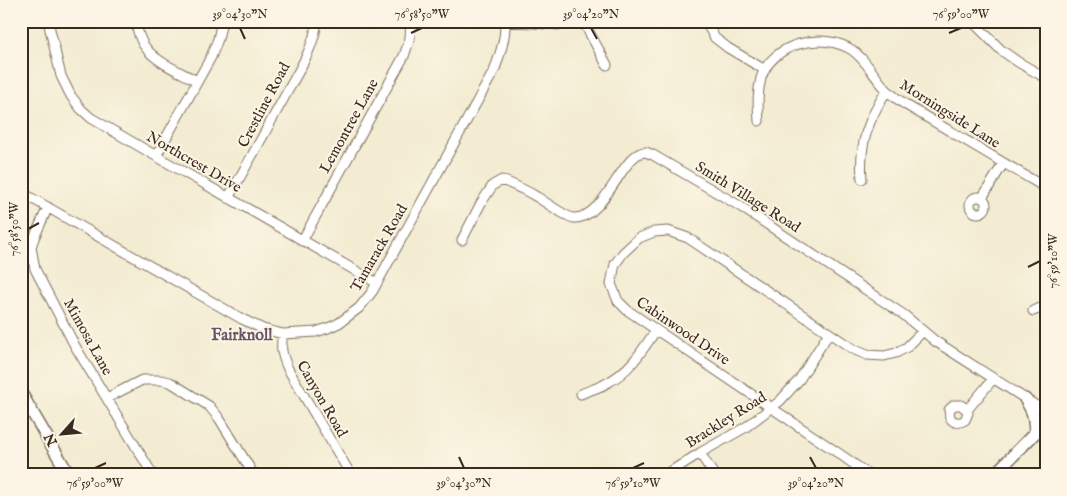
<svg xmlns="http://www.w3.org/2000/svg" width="1067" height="496" font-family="'IM FELL English',serif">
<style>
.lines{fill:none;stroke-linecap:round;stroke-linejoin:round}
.minor-casing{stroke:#7b6e5d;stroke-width:11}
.major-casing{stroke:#7b6e5d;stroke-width:14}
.minor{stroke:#fff;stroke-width:9}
.major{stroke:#fff;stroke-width:11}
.ticks{fill:none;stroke:#3b2a1e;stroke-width:2}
.labels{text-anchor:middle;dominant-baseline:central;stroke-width:4;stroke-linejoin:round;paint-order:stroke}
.street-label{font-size:15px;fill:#3b2a1e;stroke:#fcf5e5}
.neighbourhood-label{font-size:16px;font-weight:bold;fill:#695669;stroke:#fcf5e5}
.neatline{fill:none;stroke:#3b2a1e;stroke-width:2}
.ticks-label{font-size:12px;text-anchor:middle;fill:#3b2a1e}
</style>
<rect width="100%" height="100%" fill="#fcf5e5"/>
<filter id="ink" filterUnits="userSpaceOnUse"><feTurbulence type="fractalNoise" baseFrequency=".02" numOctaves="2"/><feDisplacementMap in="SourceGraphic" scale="10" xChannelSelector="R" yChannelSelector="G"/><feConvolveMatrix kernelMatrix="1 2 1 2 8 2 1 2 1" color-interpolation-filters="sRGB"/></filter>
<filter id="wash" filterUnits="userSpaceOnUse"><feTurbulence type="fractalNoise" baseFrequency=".0096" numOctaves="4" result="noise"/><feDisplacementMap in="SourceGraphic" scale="20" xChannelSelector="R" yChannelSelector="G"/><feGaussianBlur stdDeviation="1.12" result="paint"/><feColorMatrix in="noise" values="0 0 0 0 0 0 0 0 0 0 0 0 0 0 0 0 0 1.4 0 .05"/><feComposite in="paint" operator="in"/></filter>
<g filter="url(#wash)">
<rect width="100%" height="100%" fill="#f3ecd2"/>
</g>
<g filter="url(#ink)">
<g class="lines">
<defs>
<path id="minor" d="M48,21L61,76L71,96L81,109L91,118L156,156L377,283
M135,21C137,29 139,37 143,44C154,62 179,71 197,81
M503,21L561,25L571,21
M583,21L607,65
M705,21L715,38L728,48L765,70
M972,21L1001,50L1018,62L1046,78
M759,121C758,106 757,93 761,78C772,43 823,31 852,50C868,61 874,78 888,91C893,96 900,101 906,105L1046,188
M156,156L211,57L218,39L222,21
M862,179C859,144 868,120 887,90
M21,192L242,319L263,329L283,334L316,332L328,328L339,323L359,308L372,292L495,69C500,53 506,38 505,21
M970 205a8 8 0 1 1 16 0a8 8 0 1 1-16 0Z
M228,198C248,164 266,130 285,96C298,72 314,48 317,21
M982,198L1003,164
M48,207L34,238L31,247L35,269L75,346L153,475
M462,240L481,203L493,185L502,180C514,185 526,190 537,197C544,201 567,218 574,218C606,219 623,150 646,152C648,153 650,154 653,155L738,205L904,315L935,341L1046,412
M302,241L404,56L410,38L411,21
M1033,311L1046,306
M283,334C280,349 282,355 288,369L351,475
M581,394C590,390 599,388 607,383C630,371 642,351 656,330
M107,398L142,380H161L170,382L209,406L219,418L254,475
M967,410L961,405H954L949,410L950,418C954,423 959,424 965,420L968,413L967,410L993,379
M700,453L714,475
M665,475L700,453L746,427L780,401L799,380L829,333
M869,475L844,457L627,310L618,301L611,284L615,264L623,253L639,238L654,232L668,231L688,238L853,349L867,355L884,356L896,353L907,347L923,331"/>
<path id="major" d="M21,393L69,475
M1025,399C1034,413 1034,416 1035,433
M1035,433L1043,418L1046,415
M994,475L1035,433L1046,427"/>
</defs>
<use href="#minor" class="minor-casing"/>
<use href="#major" class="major-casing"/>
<use href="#minor" class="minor"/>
<use href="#major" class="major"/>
</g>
</g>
<path class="ticks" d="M240,28L245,39M591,28L597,39M411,33L422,28M949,33L961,28M28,229L39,223M1028,267L1040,261M459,457L464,468M810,457L816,468M95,468L106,463M633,468L644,463"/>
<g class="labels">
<g class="street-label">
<text transform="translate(264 105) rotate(-62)">Crestline Road</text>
<text transform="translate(950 114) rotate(32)">Morningside Lane</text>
<text transform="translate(349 126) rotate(-61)">Lemontree Lane</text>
<text transform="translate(194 162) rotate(30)">Northcrest Drive</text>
<text transform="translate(748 197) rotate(32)">Smith Village Road</text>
<text transform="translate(379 248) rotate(-60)">Tamarack Road</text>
<text transform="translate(683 331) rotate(34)">Cabinwood Drive</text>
<text transform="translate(88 337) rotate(61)">Mimosa Lane</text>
<text transform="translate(322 399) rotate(60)">Canyon Road</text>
<text transform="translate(726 420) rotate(-32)">Brackley Road</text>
</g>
<g class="neighbourhood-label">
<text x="242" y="336">Fairknoll</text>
</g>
</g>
<rect width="1067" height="496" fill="none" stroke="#fcf5e5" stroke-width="55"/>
<g transform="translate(62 434) rotate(243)" stroke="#fcf5e5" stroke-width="4" paint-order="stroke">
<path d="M0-4L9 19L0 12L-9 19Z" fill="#3b2a1e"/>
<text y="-8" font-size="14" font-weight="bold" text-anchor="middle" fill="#3b2a1e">N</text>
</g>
<rect x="28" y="28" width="1012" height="440" class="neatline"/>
<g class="ticks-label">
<text x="240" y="18">39°04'30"N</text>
<text x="422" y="18">76°58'50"W</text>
<text x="591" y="18">39°04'20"N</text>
<text x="961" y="18">76°59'00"W</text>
<text transform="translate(14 229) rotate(-90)" y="4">76°58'50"W</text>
<text transform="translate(1053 261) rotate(-90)" y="4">76°59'10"W</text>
<text x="95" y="487">76°59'00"W</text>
<text x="464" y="487">39°04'30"N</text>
<text x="633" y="487">76°59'10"W</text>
<text x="816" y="487">39°04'20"N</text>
</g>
</svg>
